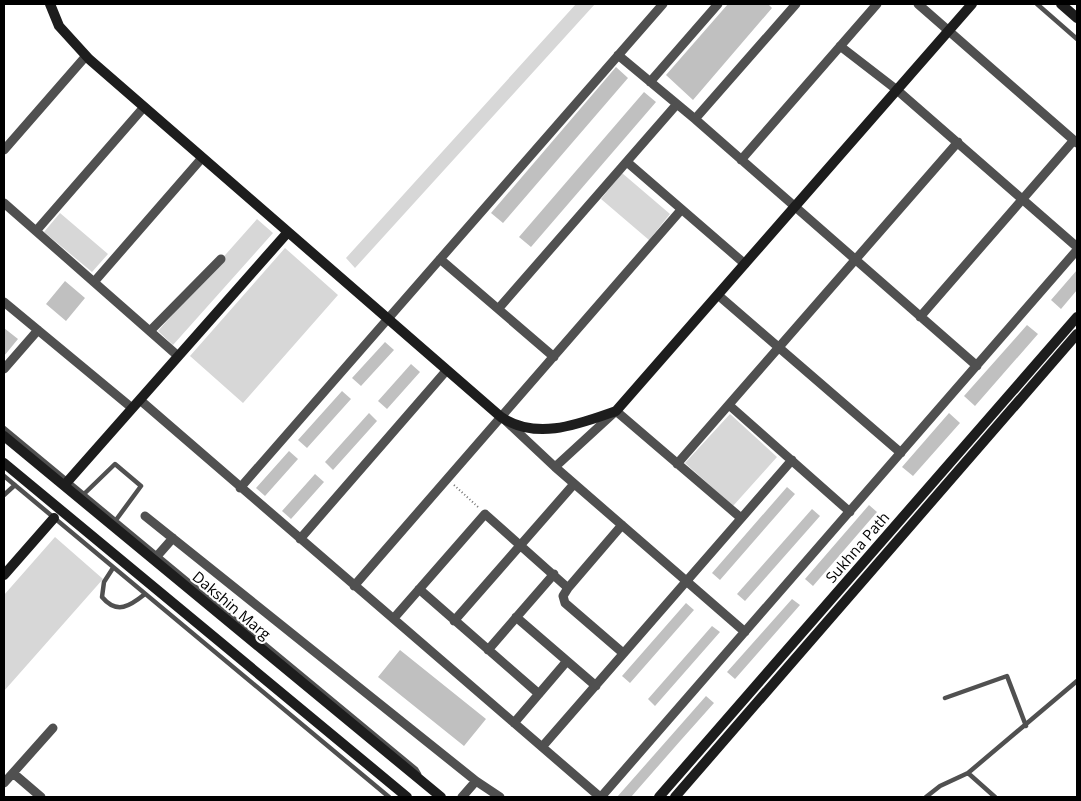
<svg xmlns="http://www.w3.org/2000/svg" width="1081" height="801" font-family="'Open Sans',sans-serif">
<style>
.green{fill:#d7d7d7}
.building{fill:#c0c0c0}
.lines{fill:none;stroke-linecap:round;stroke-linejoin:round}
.path{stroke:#727272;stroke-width:2;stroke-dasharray:1 2.5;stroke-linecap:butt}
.lane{stroke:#505050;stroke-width:4.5}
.street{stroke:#505050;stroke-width:9}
.secondary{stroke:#1d1d1d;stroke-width:10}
.labels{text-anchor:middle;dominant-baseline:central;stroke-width:4.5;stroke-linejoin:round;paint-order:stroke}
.street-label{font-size:15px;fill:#000;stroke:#fff}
</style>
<rect width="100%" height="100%" fill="#fff"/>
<path class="green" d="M576,4H595L355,268L346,258Z
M622,173L670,214L649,240L601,199Z
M60,213L108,254L92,272L44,232Z
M257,219L273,233L173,345L158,331Z
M285,248L338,295L243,403L190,356Z
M730,414L777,457L733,506L685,463Z
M55,537L103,579L4,691V595Z"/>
<path class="building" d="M728,4H768L772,8L693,100L666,75Z
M616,67L628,78L503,223L491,213Z
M644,92L656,102L531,247L519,237Z
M1077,270V290L1061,309L1051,300Z
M65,281L85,298L66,321L46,304Z
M1027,325L1038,334L975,406L964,396Z
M4,328L18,339L4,356Z
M385,342L394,350L361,386L352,378Z
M411,364L420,372L387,409L378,401Z
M342,391L351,399L307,448L298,440Z
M369,413L377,421L333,470L325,462Z
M949,413L960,423L913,476L902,467Z
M289,451L298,459L265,496L256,488Z
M315,474L324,482L291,519L282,511Z
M787,487L795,494L720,580L712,573Z
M869,505L877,512L813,586L805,579Z
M812,509L820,516L745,601L737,594Z
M792,599L800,605L735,679L727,672Z
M686,603L694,610L630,683L622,676Z
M712,626L720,632L655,706L648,699Z
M400,650L486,719L464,746L378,677Z
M706,696L714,703L681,740L631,797H617Z"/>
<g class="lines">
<path class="path" d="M454,485L478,507"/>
<path class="lane" d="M1037,4L1077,39
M4,428L416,769L419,774
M4,476L389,797
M84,494L115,464L141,486L116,520
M4,495L15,485
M113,568L104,582L102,597C117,615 130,606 145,594
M945,698L1007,676L1026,726
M968,773L995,797
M926,797L940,786L968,773L1077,681"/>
<path class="street" d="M918,4L1077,143
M840,46L897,90L1077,247
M618,55L695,119L977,366
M650,82L718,4
M695,119L796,4
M4,150L86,56
M741,160L877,4
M627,162L745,264
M4,203L178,356
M36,231L144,107
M440,259L554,357
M94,282L202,158
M718,295L901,453
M4,302L132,408
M499,308L677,104
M920,317L1074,140
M150,331L221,259
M4,369L38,330
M140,400L600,797
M729,405L850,512
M507,422L555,467L745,632
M677,464L958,142
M555,467L616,411L741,518
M240,488L663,4
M145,516L476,781L500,797
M622,525L568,588L563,596L565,603L623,653
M300,539L446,371
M158,555L173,538
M354,586L681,210
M419,589L539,694
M516,617L596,686
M394,618L485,514L568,588
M454,621L574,484
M488,650L554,574
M514,723L567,661
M542,747L792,460
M13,773L41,797
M4,783L53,728
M462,797L476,781
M601,797L1077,250"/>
<path class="secondary" d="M50,4L59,26L89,59L501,417C537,441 579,424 616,411L972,4
M1061,4L1077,18
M4,436L441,797
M4,463L407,797
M68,481L288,232
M4,575L54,518
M659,797L1077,317
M675,797L1077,334"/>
</g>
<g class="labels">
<g class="street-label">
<text transform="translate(857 547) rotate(-49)">Sukhna Path</text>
<text transform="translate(232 605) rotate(40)">Dakshin Marg</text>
</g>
</g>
<rect width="1081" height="801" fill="none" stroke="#000000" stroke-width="10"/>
</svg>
